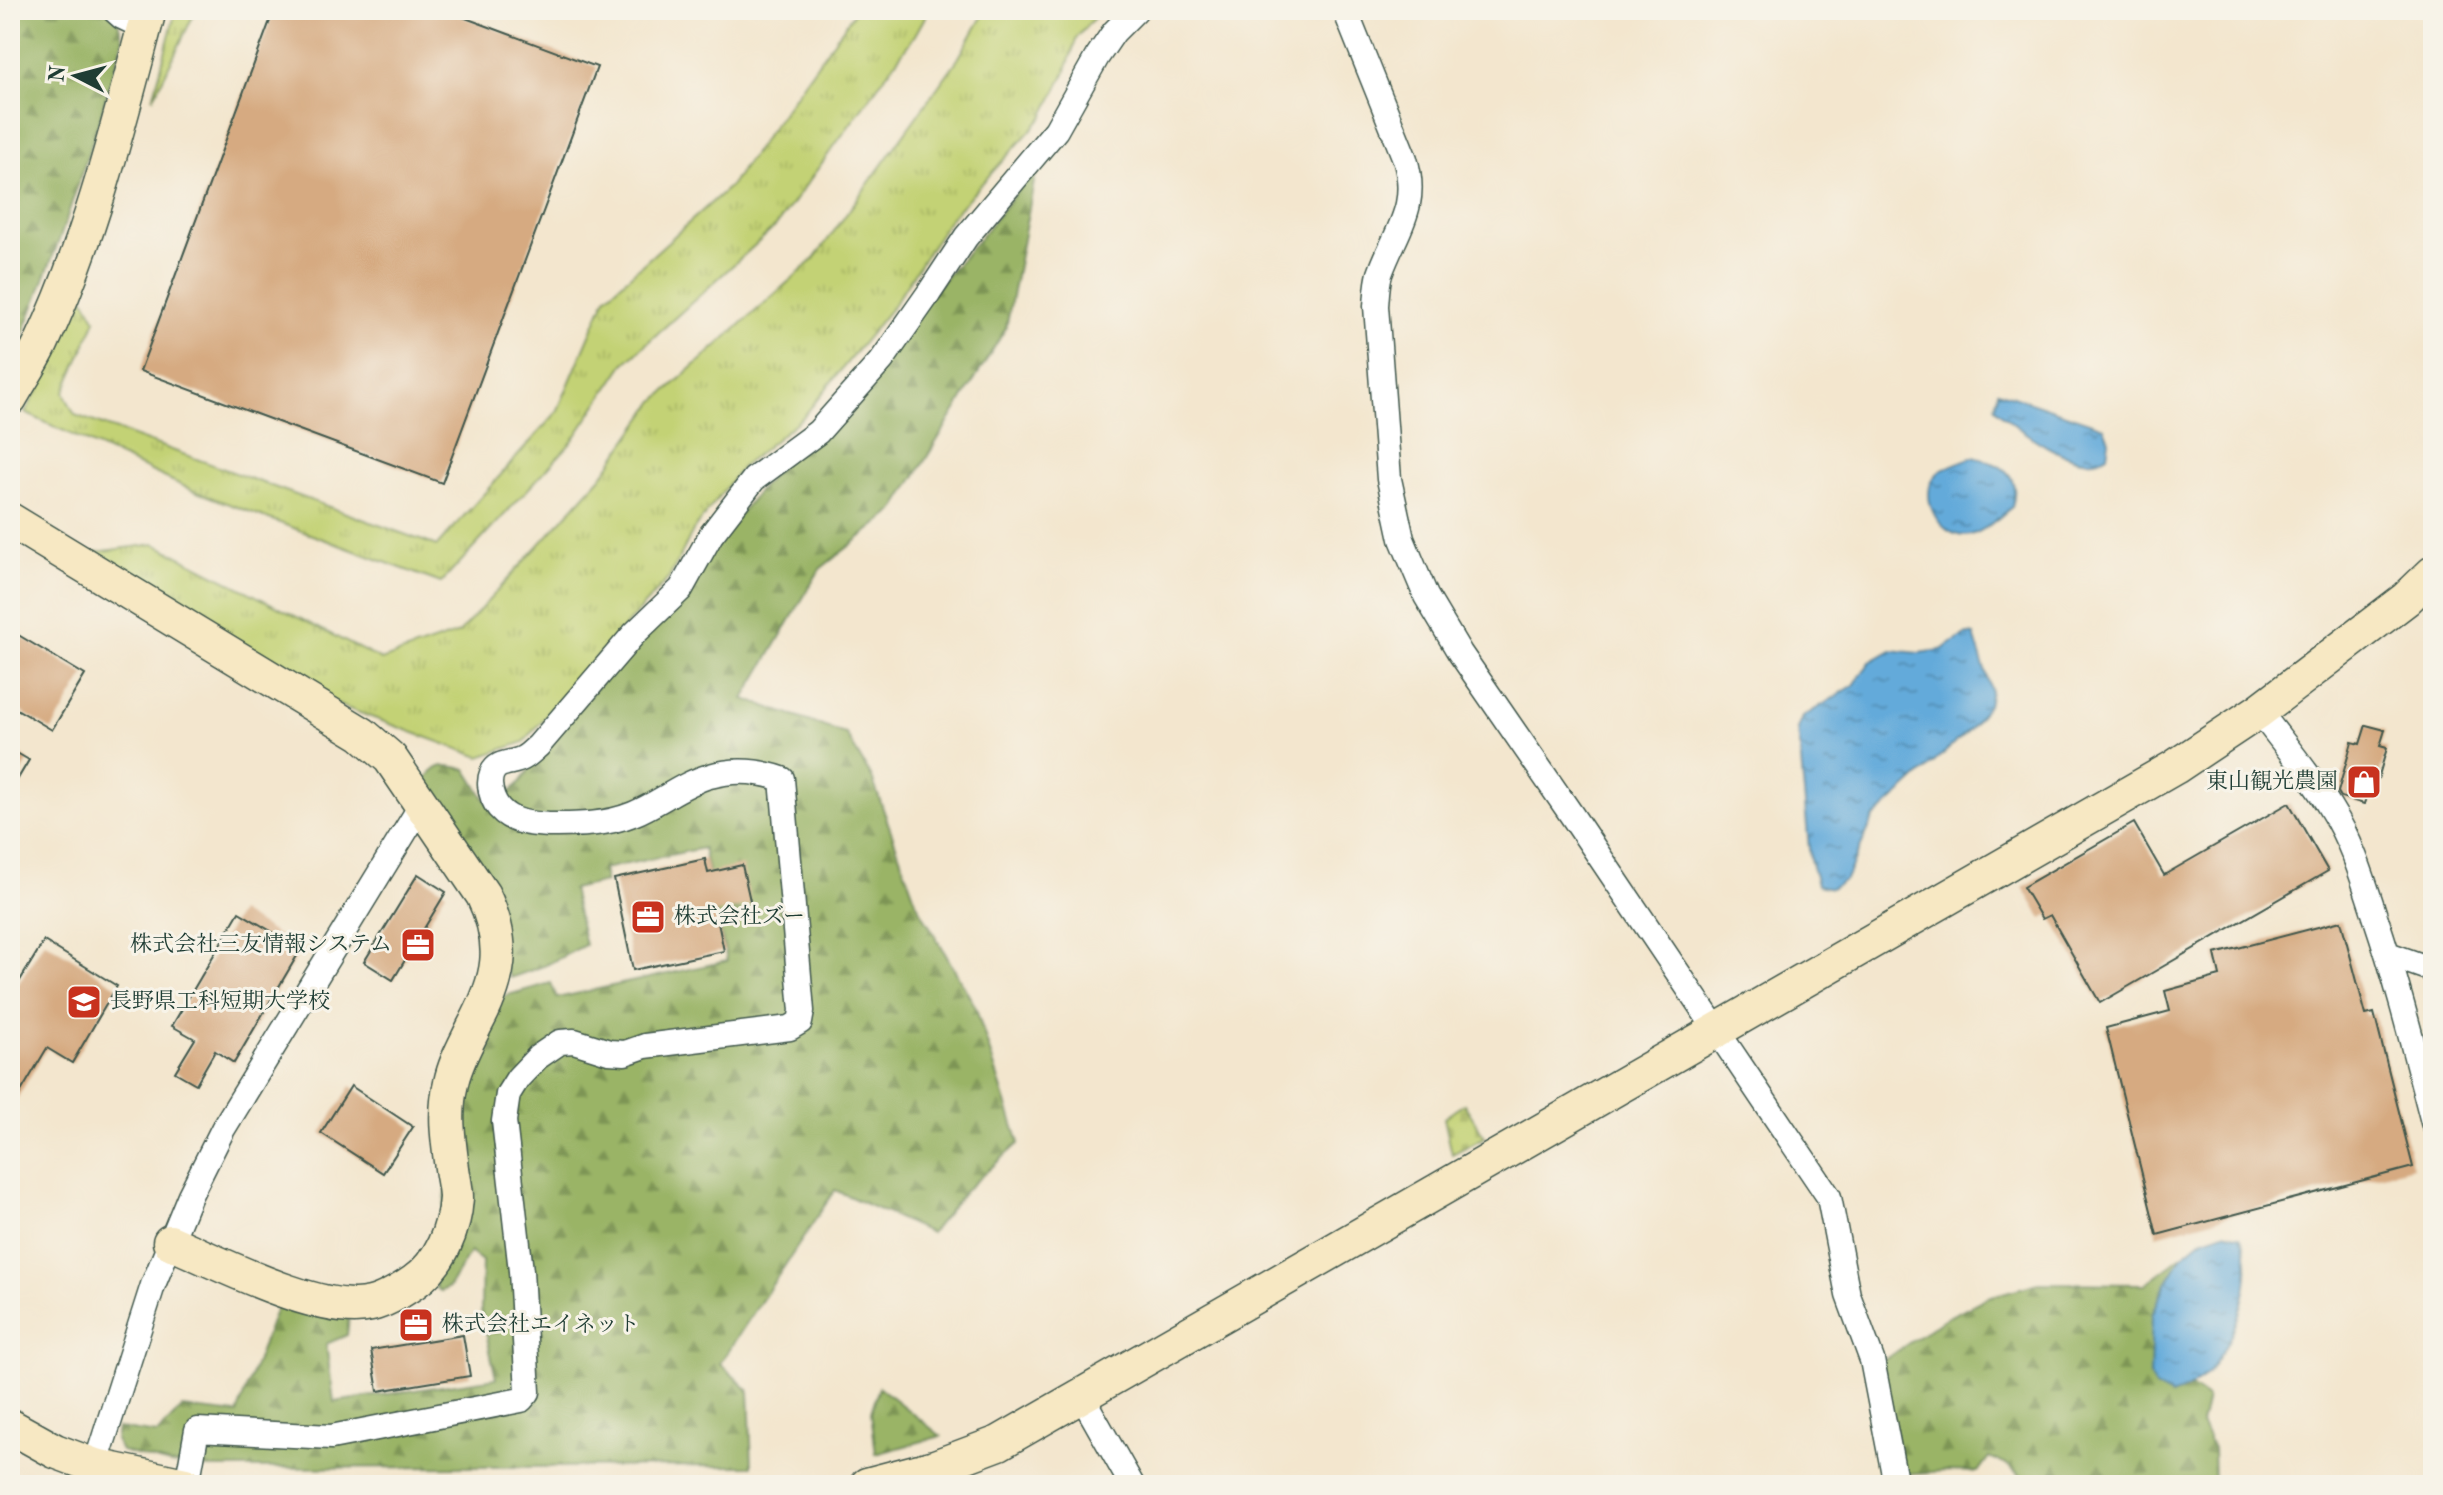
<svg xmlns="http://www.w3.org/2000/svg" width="2443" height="1495" font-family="'Old Standard TT','Noto Serif JP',serif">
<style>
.grass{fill:url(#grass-tufts);stroke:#718854;stroke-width:2}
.forest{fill:url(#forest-firs);stroke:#5c784d;stroke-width:2}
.cemetery{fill:url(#cemetery-stones);stroke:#718854;stroke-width:2}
.water{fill:url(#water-ripples);stroke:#417487;stroke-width:2}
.building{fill:#d6aa81}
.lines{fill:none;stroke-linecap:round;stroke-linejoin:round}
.street-casing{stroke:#3f564b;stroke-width:27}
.secondary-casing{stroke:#3f564b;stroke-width:37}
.street{stroke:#fff;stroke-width:24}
.secondary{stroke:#f7e8c3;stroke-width:34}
.labels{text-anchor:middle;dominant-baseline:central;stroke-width:6;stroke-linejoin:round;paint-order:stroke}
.poi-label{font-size:22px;fill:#1f3d34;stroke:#f7f3e8;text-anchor:start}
</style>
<defs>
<pattern id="grass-tufts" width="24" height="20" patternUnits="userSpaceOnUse" patternTransform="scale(2)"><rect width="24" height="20" fill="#c3d274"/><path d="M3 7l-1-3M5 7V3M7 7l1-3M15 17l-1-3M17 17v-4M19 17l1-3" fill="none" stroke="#a7b565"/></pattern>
<pattern id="forest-firs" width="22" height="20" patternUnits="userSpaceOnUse" patternTransform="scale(2)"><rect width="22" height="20" fill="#9ab466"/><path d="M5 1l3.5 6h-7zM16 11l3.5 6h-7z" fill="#7d9455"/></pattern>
<pattern id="cemetery-stones" width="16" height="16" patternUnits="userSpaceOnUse" patternTransform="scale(2)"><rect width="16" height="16" fill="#c3d274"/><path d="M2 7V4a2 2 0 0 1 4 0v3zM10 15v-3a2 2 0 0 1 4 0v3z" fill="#a7b565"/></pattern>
<pattern id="water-ripples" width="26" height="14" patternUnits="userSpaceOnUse" patternTransform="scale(2)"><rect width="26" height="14" fill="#63aada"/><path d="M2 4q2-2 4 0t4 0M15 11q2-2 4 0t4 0" fill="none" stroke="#518cb2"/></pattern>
</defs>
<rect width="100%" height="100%" fill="#f7f3e8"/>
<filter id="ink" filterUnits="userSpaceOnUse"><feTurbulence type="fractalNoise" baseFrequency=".0125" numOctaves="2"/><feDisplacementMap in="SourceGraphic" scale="16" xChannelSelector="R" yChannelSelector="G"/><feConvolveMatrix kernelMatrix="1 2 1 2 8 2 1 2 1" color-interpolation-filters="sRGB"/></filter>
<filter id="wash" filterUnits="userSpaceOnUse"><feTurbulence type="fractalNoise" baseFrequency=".006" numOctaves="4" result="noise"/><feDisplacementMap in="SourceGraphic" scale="32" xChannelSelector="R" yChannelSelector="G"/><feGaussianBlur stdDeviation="1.8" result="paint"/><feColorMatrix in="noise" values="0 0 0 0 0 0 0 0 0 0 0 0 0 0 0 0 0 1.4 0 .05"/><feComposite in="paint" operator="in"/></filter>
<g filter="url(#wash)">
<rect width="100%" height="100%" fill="#f3e6ce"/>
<path class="grass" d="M176,10H196L153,99Z
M856,10H929L915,35L776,226L624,364L571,443L441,583L194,491L25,413L57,353L83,296L96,320L64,393L75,415L437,546L557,412L606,297L730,186Z
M986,10H1101L1077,37L1065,73L1043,117L950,218L892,307L804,416L742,467L694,529L669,578L592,662L524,742L480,757L330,702L88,553L155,544L381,660L459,633L601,477L655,401L814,259L958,59Z"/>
<path class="forest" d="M10,10H110L118,22L123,39L100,118L61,235L23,334L10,354Z
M1037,166L1006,328L894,511L820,569L744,699L846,734L872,778L917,904L975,1006L1019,1143L965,1191L931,1233L835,1190L720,1363L749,1391L752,1466L203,1468L170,1464L121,1451L115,1440L117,1428L157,1434L182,1408L237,1414L279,1300L349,1316L347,1335L326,1344L334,1402L496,1378L481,1310L482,1261L470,1252L449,1287L441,1291L436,1288L435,1283L459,1084L504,996L551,983L557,998L727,961L703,848L603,869L605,882L572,889L585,945L546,965L510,978L427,788V778C440,761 446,766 466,769L490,807L518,785L546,748L761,488L978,240Z
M2183,1255L2166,1283L2152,1315L2171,1396L2191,1387L2207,1398L2201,1424L2213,1448L2214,1485H2074L2057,1472L2036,1485H2031L2009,1466L1989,1457L1978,1472L1945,1471L1903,1474L1881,1362L1944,1319L1988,1297L2039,1283L2145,1284Z
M879,1387L941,1436L876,1454L871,1412Z"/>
<path class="cemetery" d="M1464,1104L1485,1137L1452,1154L1444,1118Z"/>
<path class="water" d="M1998,391L2104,427L2109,440L2107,455C2078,476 2017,429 1995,408Z
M1973,457C2003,464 2021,474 2012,507C2000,516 1984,532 1970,535C1940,542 1915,493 1938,473C1946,466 1963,461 1973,457Z
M1967,634L1974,635L1991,690L1988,705L1971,728L1873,819L1846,879L1831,888L1817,885L1810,859L1798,728L1803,717L1854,685L1870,662L1891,650L1919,653L1941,650Z
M2224,1232L2240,1236C2260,1272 2234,1343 2208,1372C2197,1384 2185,1390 2171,1396L2156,1388L2150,1376L2152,1315L2166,1283L2183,1255L2201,1240Z"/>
<g id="blocks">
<path class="building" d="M274,10H444L597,67L442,483L140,371Z
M10,630L85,675L52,730L10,705Z
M2366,725L2385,730L2380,746L2387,748L2378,779L2372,777L2364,804L2341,797L2338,792L2352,742L2360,744Z
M10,749L29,760L10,792Z
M2289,803L2328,871L2100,1003L2050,915L2042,919L2023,887L2134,823L2164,875Z
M705,859L708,873L742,865L751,905L716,913L724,951L633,970L614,879Z
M418,874L446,892L393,980L364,962Z
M239,912L301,949L234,1063L215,1051L196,1084L175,1072L195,1039L172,1026Z
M2341,921L2366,1015L2374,1013L2413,1167L2157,1235L2106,1028L2170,1011L2165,991L2220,976L2215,954Z
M44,941L117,986L72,1063L47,1048L10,1110V997Z
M351,1086L413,1127L383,1173L321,1133Z
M463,1335L470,1376L378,1391L371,1350Z"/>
</g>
</g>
<g filter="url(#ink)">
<use href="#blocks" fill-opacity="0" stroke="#3f564b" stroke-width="2"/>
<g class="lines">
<defs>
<path id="street" d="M114,10L122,17L145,28
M1345,10L1405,159C1420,208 1395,231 1380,274C1377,284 1377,295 1376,306L1389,479L1402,539L1426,596L1460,653L1571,814L1829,1197L1848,1295L1872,1360L1896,1485
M2259,711C2283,743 2310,774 2331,809C2352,842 2363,879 2375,916C2398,984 2415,1053 2433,1122
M2388,954L2433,970
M1081,1395L1132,1485
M89,1485L153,1285L190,1195L223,1129L422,804
M187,1485L197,1430L331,1437L521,1400L528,1392L521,1271L504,1121L508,1094L518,1078L538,1057L560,1042L574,1041L609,1052L625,1053L645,1046L790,1028L800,1022L802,1011L782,779C759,771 734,769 710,776C683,783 660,803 633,814C606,825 579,825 549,825C531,824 512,823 499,808C490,797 484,773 500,765C507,762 516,762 523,758C529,755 533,750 538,746L634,634L681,589L711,535L754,479L818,432L882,360L929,293L966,237L1056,130L1097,57L1114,32L1136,10"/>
<path id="secondary" d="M10,398C20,380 32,363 41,344C91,238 119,123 149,10
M10,520L362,734L390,758L483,895C507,945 500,979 474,1027C465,1046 455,1063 451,1083C444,1112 448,1139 452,1168C453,1177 456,1188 456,1198C454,1230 440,1264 414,1282C401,1291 387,1300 371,1304C323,1317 217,1262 170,1242
M10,1426L55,1451L95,1466L185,1485
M867,1485L935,1467L999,1443L2175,767L2259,711L2406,599L2433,573"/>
</defs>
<use href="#street" class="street-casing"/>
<use href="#secondary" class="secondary-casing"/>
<use href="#street" class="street"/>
<use href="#secondary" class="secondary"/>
</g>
</g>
<defs>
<symbol id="shop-square" viewBox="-11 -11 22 22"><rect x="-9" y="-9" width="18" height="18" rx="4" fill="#c8321e" stroke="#f7f3e8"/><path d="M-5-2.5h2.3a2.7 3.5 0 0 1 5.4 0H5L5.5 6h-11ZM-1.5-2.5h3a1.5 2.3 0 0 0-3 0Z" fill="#fff"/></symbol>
<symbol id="office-square" viewBox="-11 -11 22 22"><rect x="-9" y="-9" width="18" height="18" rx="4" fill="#c8321e" stroke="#f7f3e8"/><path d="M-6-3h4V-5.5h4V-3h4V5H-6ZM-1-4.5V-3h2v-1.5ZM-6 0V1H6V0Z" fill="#fff"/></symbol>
<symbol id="school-square" viewBox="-11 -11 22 22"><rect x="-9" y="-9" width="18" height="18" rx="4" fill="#c8321e" stroke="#f7f3e8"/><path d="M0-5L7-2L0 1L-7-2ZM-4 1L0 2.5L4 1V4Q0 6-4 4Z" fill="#fff"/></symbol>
</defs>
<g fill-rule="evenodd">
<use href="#shop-square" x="2344" y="762" width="40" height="40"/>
<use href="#office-square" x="628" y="897" width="40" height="40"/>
<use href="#office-square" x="398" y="925" width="40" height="40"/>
<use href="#school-square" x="64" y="982" width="40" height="40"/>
<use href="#office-square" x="396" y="1305" width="40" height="40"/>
</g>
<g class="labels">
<g class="poi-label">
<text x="2338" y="782" text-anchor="end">東山観光農園</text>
<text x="674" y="917">株式会社ズー</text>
<text x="392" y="945" text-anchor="end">株式会社三友情報システム</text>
<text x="110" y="1002">長野県工科短期大学校</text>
<text x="442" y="1325">株式会社エイネット</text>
</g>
</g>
<rect width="2443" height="1495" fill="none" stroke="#f7f3e8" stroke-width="40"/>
<g transform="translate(76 76) rotate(276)" stroke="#f7f3e8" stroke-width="6" paint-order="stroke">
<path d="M0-6L14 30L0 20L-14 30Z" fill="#1f3d34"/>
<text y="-12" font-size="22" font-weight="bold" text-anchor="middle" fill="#1f3d34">N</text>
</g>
</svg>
